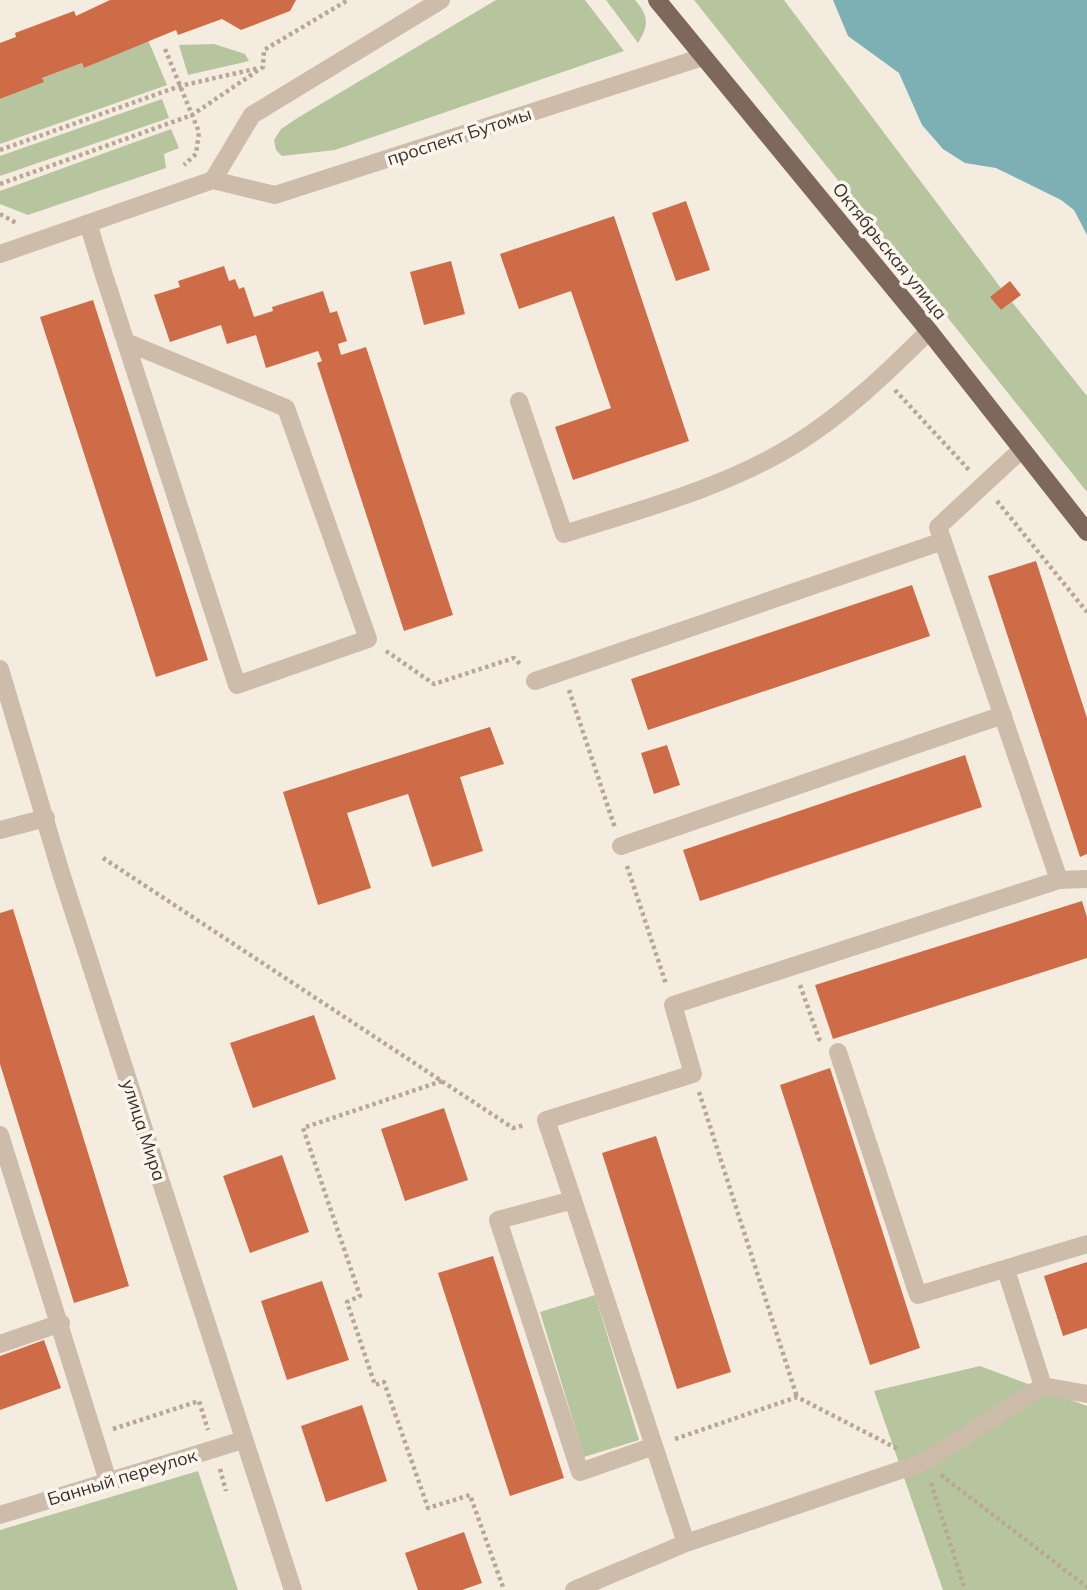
<svg xmlns="http://www.w3.org/2000/svg" width="1087" height="1590" font-family="Mulish,sans-serif">
<style>
.green{fill:#b7c59f}
.water{fill:#7db0b4}
.building{fill:#cd6c46}
.lines{fill:none;stroke-linecap:round;stroke-linejoin:round}
.path{stroke:#baa695;stroke-width:4.5;stroke-dasharray:3.5 3.5;stroke-linecap:butt}
.minor{stroke:#cebcab;stroke-width:18}
.major{stroke:#7e685b;stroke-width:18}
.labels{text-anchor:middle;dominant-baseline:central;stroke-width:7;stroke-linejoin:round;paint-order:stroke}
.street-label{font-size:18px;fill:#3c302a;stroke:#fbf6ed}
</style>
<rect width="100%" height="100%" fill="#f5ece0"/>
<path class="green" d="M496,0H585L624,51L335,150L282,156L276,150L274,140L281,129L299,117Z
M606,0H635C649,16 649,25 638,43Z
M694,0H784L1001,288L991,297L1001,310L1012,302L1087,396V492Z
M148,40L167,85L0,144V99L43,82L42,78L82,63L84,68Z
M214,44L245,54L249,61L188,75L179,45Z
M162,99L169,118L0,176V156Z
M171,129L179,148L164,154L166,168L28,215L0,204V191Z
M595,1295L639,1440L584,1457L540,1312Z
M980,1366L1087,1406V1590H943L874,1391Z
M198,1471L238,1590H0V1530Z"/>
<path class="water" d="M833,0H1087V235L1074,210L1061,200L996,168L965,163L943,149L922,125L899,73L848,36Z"/>
<path class="building" d="M110,0H296L290,11L241,30L222,19L178,35L176,30L84,68L82,63L42,78L44,82L0,99V43L16,37L15,33L74,11L76,16Z
M686,201L710,270L676,281L652,213Z
M614,216L689,441L573,480L555,427L611,408L571,291L519,309L500,254Z
M451,261L465,314L424,325L410,272Z
M224,266L229,281L235,279L239,289L244,287L254,317L273,311L272,307L323,291L330,313L337,311L347,341L338,344L341,355L366,347L453,615L404,631L317,363L322,361L318,351L266,368L256,335L227,344L221,325L170,342L154,295L180,287L178,281Z
M1010,281L1021,295L1001,310L990,297Z
M93,300L208,660L156,677L40,317Z
M1036,561L1087,718V854L1080,857L988,576Z
M912,585L930,636L648,730L631,679Z
M490,727L504,764L460,777L483,851L432,867L408,794L347,813L371,888L318,905L283,792Z
M667,745L680,785L654,794L641,753Z
M965,755L982,807L700,901L683,850Z
M1082,901L1087,917V958L833,1039L815,985Z
M13,909L129,1286L74,1303L0,1064V913Z
M314,1015L336,1079L253,1108L230,1043Z
M830,1068L920,1348L870,1365L780,1085Z
M444,1108L468,1180L405,1201L381,1129Z
M656,1136L731,1372L677,1389L602,1153Z
M282,1155L309,1232L250,1253L223,1176Z
M493,1256L564,1478L510,1496L438,1273Z
M1087,1262V1328L1063,1336L1044,1276Z
M322,1281L349,1360L287,1380L261,1301Z
M44,1340L61,1388L0,1410V1356Z
M362,1405L387,1481L326,1502L301,1426Z
M464,1532L482,1583L462,1590H418L405,1553Z"/>
<g class="lines">
<path class="path" d="M165,49L199,132L196,154L184,165
M0,150L180,86L259,68
M0,184L192,115L263,67L264,50L348,0
M0,214L18,224
M895,390L970,471
M997,501L1087,612
M386,651L434,684L514,658L521,665
M569,690L615,828
M103,858L513,1128L525,1125
M627,866L666,984
M800,985L819,1039L822,1041
M442,1081L303,1128L360,1296L347,1302L375,1385L384,1382L428,1508L470,1495L504,1590
M699,1092L797,1397
M113,1429L199,1401L208,1430
M675,1439L797,1397L898,1449
M220,1469L226,1491
M941,1475L1087,1587
M931,1483L965,1590"/>
<path class="minor" d="M213,180L252,115L441,0
M88,223L103,272L237,685L368,639L286,408L126,342
M0,254L213,180L275,195L703,57
M519,401L564,534C642,509 724,488 794,445C843,415 888,372 929,331
M1021,450L938,527L1059,880
M0,669L61,873L293,1590
M535,681L943,541
M0,830L46,818
M621,846L1003,715
M838,1052L918,1295L1087,1244
M0,1135L108,1481
M573,1200L546,1120L693,1074L673,1005L1059,880L1087,879
M1006,1270L1043,1386L1087,1394
M0,1344L61,1323
M654,1446L580,1472L498,1220L573,1200L686,1543
M0,1515L243,1440
M574,1590L686,1543L924,1462L1043,1386"/>
<path class="major" d="M657,0L929,331L1087,532"/>
</g>
<g class="labels">
<g class="street-label">
<text transform="translate(459 136) rotate(-18)">проспект Бутомы</text>
<text transform="translate(890 251) rotate(51)">Октябрьская улица</text>
<text transform="translate(144 1130) rotate(72)">улица Мира</text>
<text transform="translate(122 1477) rotate(-17)">Банный переулок</text>
</g>
</g>
</svg>
